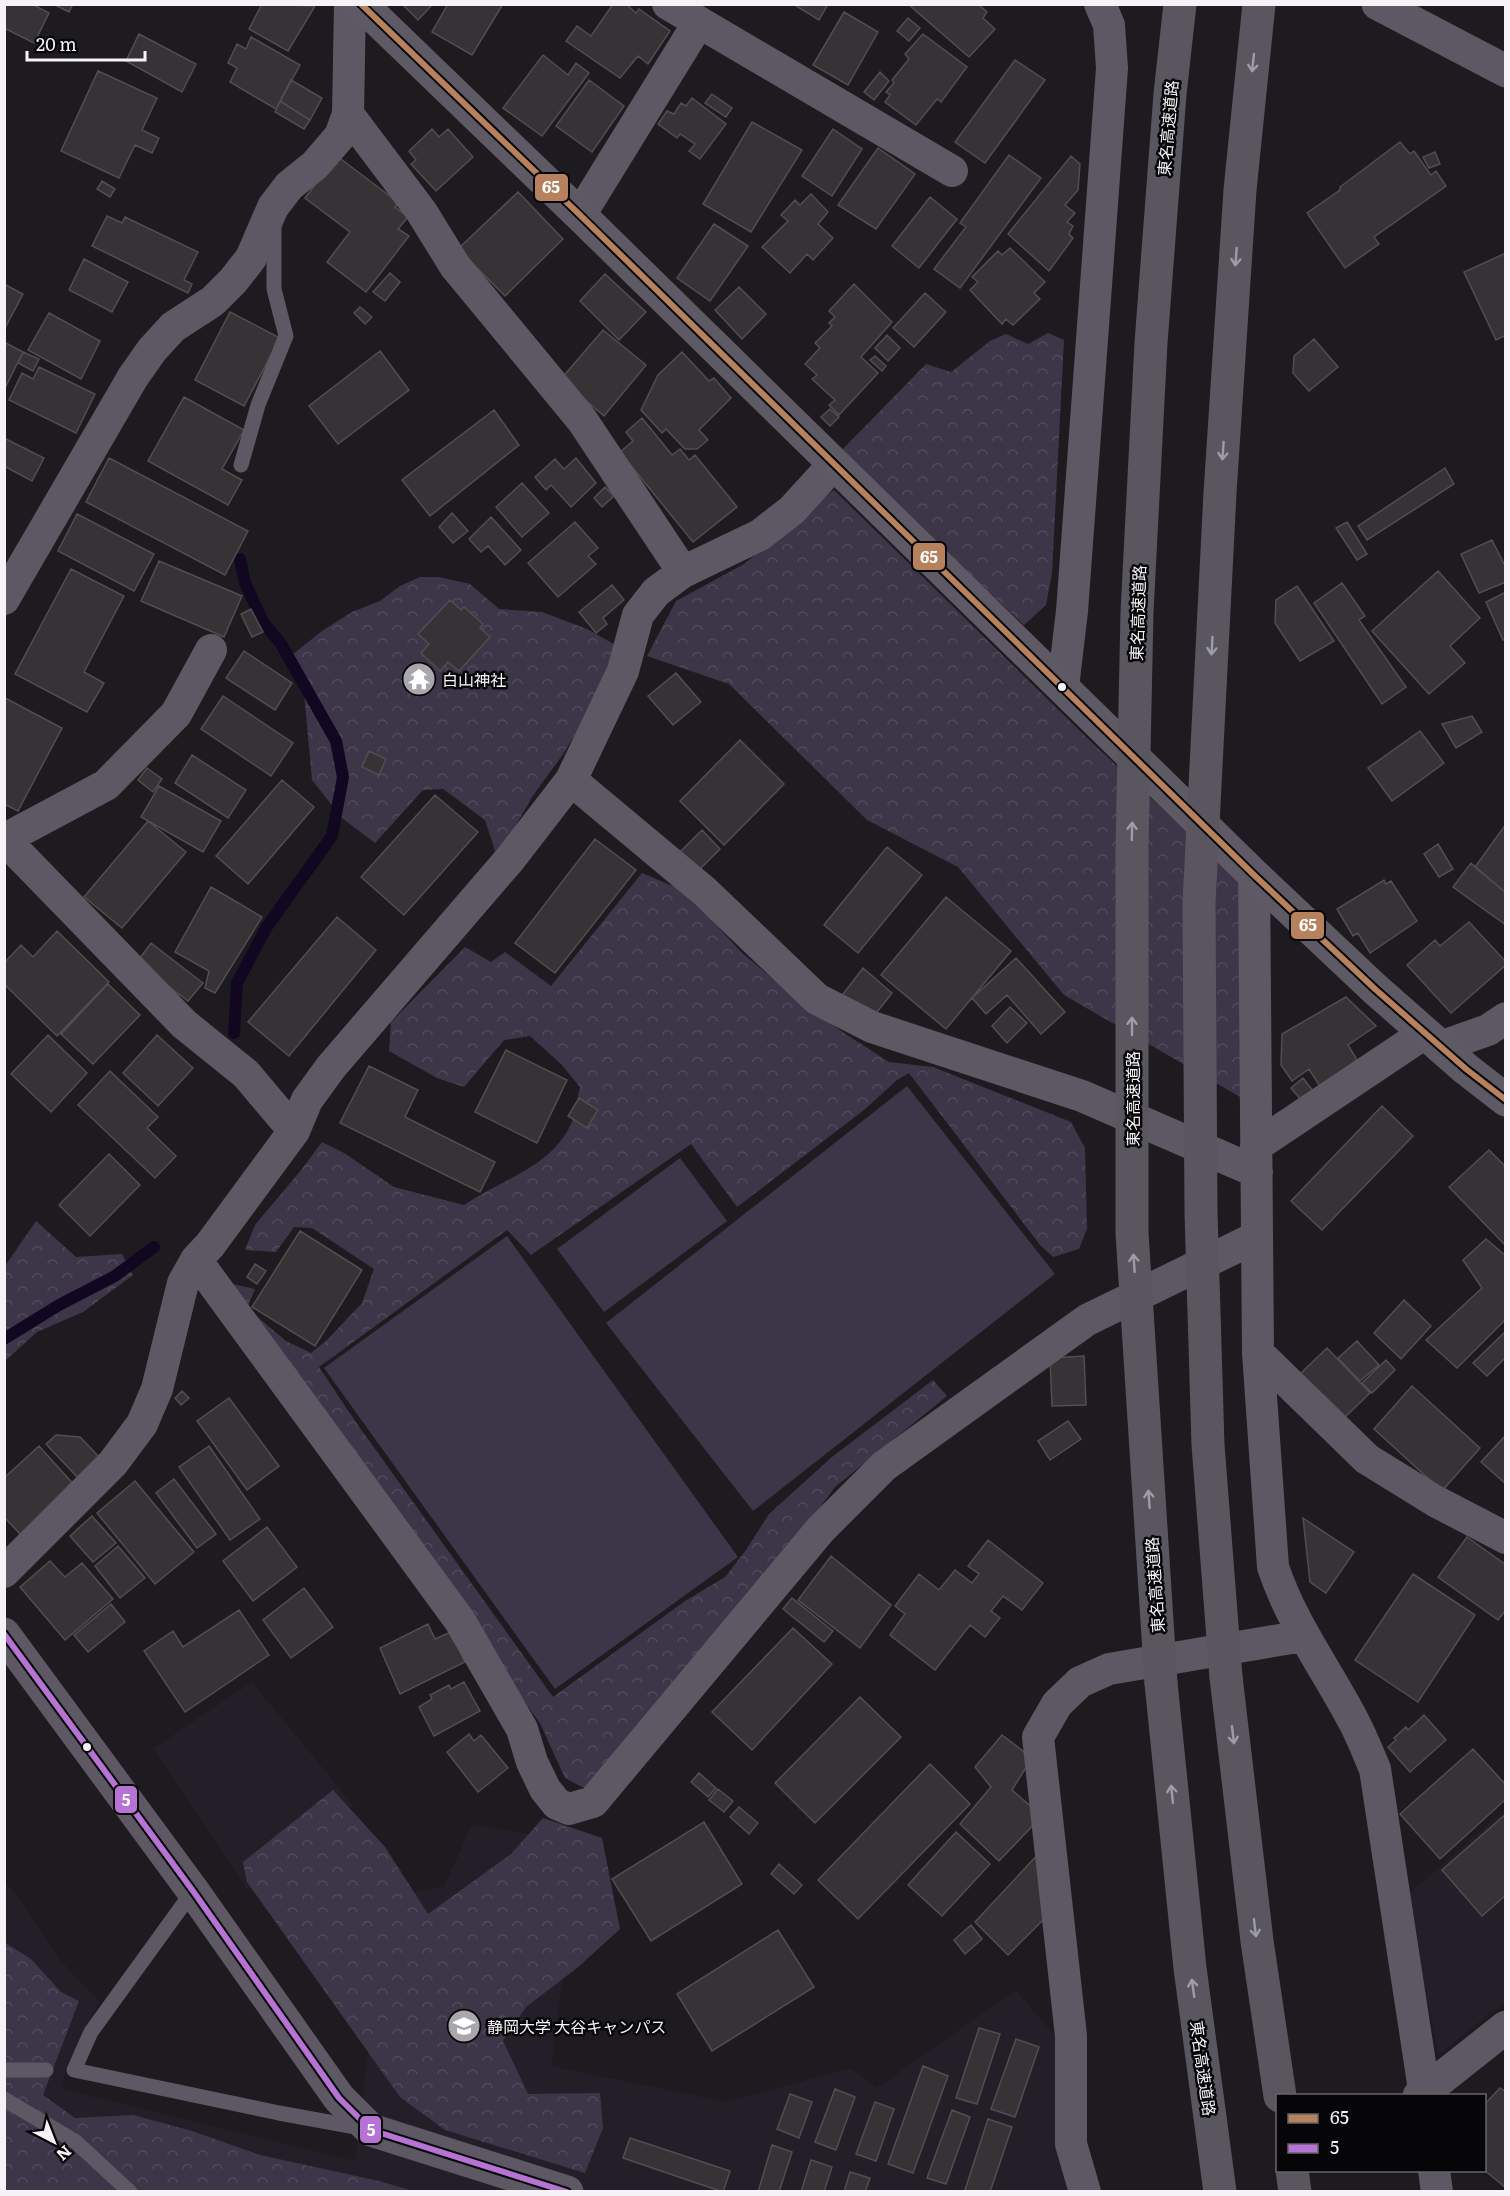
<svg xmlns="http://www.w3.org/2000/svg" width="1510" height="2196" font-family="Literata,'Noto Sans JP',serif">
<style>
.built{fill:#231f29}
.forest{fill:url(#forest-crowns)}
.pitch{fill:#3d3649}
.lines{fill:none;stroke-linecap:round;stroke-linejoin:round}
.stream{stroke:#120720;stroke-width:12}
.building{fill:#353336;stroke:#504e51;stroke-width:1.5}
.service{stroke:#5d5863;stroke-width:15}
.minor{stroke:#5d5863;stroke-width:32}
.tertiary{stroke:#5d5863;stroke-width:33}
.primary{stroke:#5e5a65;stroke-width:33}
.motorway{stroke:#595660;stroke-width:33}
.motorway-bridge{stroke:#595660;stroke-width:33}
.bus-1-casing{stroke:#060608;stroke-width:10}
.bus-2-casing{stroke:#060608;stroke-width:10}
.bus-1{stroke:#b6815c;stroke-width:6}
.bus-2{stroke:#b673d3;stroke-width:6}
.oneway{stroke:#9f9da4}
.bus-dot{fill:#f5f3f8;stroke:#060608;stroke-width:2}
.labels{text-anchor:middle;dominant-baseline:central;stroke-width:5;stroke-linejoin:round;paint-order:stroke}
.street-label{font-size:16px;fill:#f5f3f8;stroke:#060608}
.poi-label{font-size:16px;fill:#f5f3f8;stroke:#060608;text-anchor:start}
.line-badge{stroke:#060608;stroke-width:2}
.badge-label{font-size:16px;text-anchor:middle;font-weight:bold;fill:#fff}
</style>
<defs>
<pattern id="forest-crowns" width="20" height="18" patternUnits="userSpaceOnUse" patternTransform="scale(1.5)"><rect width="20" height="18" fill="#3d3649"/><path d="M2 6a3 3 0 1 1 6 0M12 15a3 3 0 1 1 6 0" fill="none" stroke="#504a5b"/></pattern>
</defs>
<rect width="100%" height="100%" fill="#1d1b1f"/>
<path class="built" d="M252,1682L354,1806L248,1890L154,1748Z
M1505,1810V2002L1439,2054L1404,1898Z
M472,1825L580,1842L551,2066L726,2102L851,2068L877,2088L1016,1990L1066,2049L1075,2191H5L4,1881L24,1905L58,1958L99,2002L66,2066L62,2089L355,2161L387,1896L444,1887Z"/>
<path class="forest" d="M1048,333L1064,340L1052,573L1046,605L1024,625L839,453L926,364L951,372L990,341L1006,334L1028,344Z
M834,490L1084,735L1269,909L1266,1112L1064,995L958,867L867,820L729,684L647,656L676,601L744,564Z
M420,577H439L470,584L499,609L542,612L587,629L619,647L591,707L564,753L532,797L511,834L496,854L485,820L443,789L423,790L375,843L342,818L312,780L302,671L292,655L322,631L352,612L380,601L400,586Z
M642,873L675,887L711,919L741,952L785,989L844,1033L889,1062L933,1067L1071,1122L1085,1148L1087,1229L1079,1249L1053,1257L1040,1245L909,1073L897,1080L864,1110L737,1207L691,1144L531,1255L507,1230L319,1367L355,1421L553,1697L685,1601L725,1577L746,1550L769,1514L832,1457L933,1380L947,1396L835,1487L605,1799L565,1778L540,1723L214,1280L255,1289L247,1308L286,1341L311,1353L326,1341L362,1303L374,1269L312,1228L294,1227L276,1252L245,1250L255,1225L302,1169L322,1142L344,1153L394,1187L464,1205C501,1179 551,1168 571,1124C576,1113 577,1099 580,1087L561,1064L530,1036L504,1040L464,1087L437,1078L389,1051L391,1022L465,947L491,962L505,952L551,986Z
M36,1221L76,1257L122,1254L133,1275L83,1312L37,1332L5,1361V1266Z
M333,1790L385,1847L428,1914L511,1854L543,1818L602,1838L620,1929L577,1968L526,2007L503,2041L528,2094L600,2093L603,2128L585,2173L445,2130L400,2097L247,1882L243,1862Z
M4,1942L31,1959L61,1992L79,2001L43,2095L75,2118L133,2115L192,2131L260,2155L379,2181L413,2191H5Z"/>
<path class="pitch" d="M907,1086L1055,1274L753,1511L606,1323Z
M680,1158L727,1221L604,1312L557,1249Z
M507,1236L738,1557L555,1689L324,1368Z"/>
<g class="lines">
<path class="stream" d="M234,1033L237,983L266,928L332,836L343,777L336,741L281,644L263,622L245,583L240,559
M4,1339L59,1305L115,1276L154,1247"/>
</g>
<path class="building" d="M4,4H32L49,13L34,43L4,28Z
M53,4H73L69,12Z
M262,4L315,6L288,51L249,29Z
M402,4H433L418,20Z
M448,4H503L472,55L432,32Z
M613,4H626L636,13L639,9L670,31L648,64L638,56L620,78L566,41L577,26L591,36Z
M793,4H828L819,20Z
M908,4H978L987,12L983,18L995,29L969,57Z
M844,12L878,32L848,85L813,65Z
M908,18L920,28L909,41L897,31Z
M139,34L196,64L182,92L126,61Z
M923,34L967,67L941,102L937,99L916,125L885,102L890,95L886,92L894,83L892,80L909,59L905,54Z
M251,37L300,65L276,109L230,82L237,68L228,63L237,44L246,49Z
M543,55L568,75L576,63L589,73L542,136L503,108Z
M1015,60L1045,80L985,163L955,142Z
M98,71L157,98L142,130L159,138L152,153L135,145L119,178L61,151Z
M880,72L889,81L874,100L864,92Z
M291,80L322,98L310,120L280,101Z
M589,80L624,106L592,152L556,126Z
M712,94L732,108L726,117L705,103Z
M692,98L726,124L700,159L689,151L695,144L680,134L677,138L658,124L667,111L674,114L681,103L686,106Z
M280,101L310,120L304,129L275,112Z
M752,122L802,150L751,232L703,204Z
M432,129L439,137L448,129L473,157L436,191L411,164L416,160L409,151Z
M833,129L862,149L832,196L802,176Z
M1400,142L1410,154L1414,151L1431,175L1436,171L1446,186L1374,237L1379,244L1345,268L1307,213L1340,190V187Z
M878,148L915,174L876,229L838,205Z
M1435,152L1440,164L1429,168L1423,157Z
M1009,155L1041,178L960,288L934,269L966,227L960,223Z
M337,156L399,203L395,207L408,217L398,229L409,236L366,292L327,262L350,232L305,198Z
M1071,156L1080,164L1078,190L1065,205L1075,213L1067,222L1073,226L1069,234L1073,238L1049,271L1008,234Z
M102,181L115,189L110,197L97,189Z
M518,192L563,239L505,296L458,249Z
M811,194L828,212L818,224L833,238L813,260L807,254L790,273L762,247L788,221L781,215L795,200L800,205Z
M930,197L957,219L919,268L892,246Z
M107,216L122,223L125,217L198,252L184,280L192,284L188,293L92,246Z
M714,224L748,246L710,301L677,278Z
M1010,248L1045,282L1034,293L1040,299L1013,325L1006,319L1002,324L970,290L978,282L972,277L998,251L1002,255Z
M1506,253V335L1496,340L1464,272Z
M84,259L128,282L112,312L69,290Z
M390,273L400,282L385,301L373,292Z
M605,274L646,312L619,340L580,301Z
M4,284L23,294L4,330Z
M854,284L892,322L861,357L878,373L839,415L829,405L835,400L812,379L817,375L805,364L820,348L815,343L832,326L829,323L835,317L829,311Z
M739,287L766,314L742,339L715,310Z
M925,293L946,312L914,347L893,328Z
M360,307L372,317L365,324L354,313Z
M230,312L280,338L244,406L195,380Z
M49,313L100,341L81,379L28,350Z
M603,330L646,365L604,416L561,379Z
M887,335L900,348L888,361L875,348Z
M1314,339L1338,367L1309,391L1293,373L1294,356Z
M4,342L23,352L4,390Z
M380,351L409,390L338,444L309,406Z
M23,352L39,359L33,371L18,363Z
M682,352L709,381L714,378L731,398L699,430L708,440L697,449H685L666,429L662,433L641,410L658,375Z
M875,356L886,366L882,371L870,360Z
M39,367L95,394L76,433L9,400L22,373L33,379Z
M184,397L244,430L222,469L242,480L228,505L148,461Z
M830,409L839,417L830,426L821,417Z
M494,410L519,445L430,516L402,480Z
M642,418L672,455L680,449L689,460L695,455L737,507L693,542L620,452L633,441L626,432Z
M4,438L44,458L32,481L4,466Z
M109,458L248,531L225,575L86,502Z
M576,458L596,483L571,507L551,485L546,490L535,477L555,459L564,469Z
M1445,468L1454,484L1367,540L1358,526Z
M522,483L549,513L522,537L496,507Z
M605,487L614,496L602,507L594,498Z
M452,513L468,531L453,543L439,527Z
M77,514L154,554L134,591L58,551Z
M491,517L521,550L505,565L488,546L481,552L469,539Z
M575,522L598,548L588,556L596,564L558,597L528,563Z
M1347,522L1367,554L1357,560L1336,528Z
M1492,540L1506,568V582L1479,593L1461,554Z
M159,561L242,596L224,637L141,601Z
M71,569L124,596L84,672L104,683L87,712L15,674Z
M1438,571L1480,618L1450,646L1465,663L1429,694L1372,631Z
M1342,583L1365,616L1359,620L1406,687L1382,704L1314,603Z
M612,585L624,600L603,618L607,624L596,633L579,612Z
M1297,586L1334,641L1300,661L1275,623L1276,600Z
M1506,592V639L1503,640L1486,602Z
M450,600L461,610L464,607L483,624L480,628L490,637L459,671L448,662L440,671L421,653L429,644L418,634Z
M251,609L263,632L252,637L241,614Z
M244,651L292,683L275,710L226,678Z
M421,663L435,677L417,694L403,679Z
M676,673L701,702L673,725L648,696Z
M223,696L293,743L271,776L201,729Z
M5,698L62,728L18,811L4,804Z
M1472,716L1482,732L1456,748L1442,724Z
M1420,731L1444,763L1392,801L1368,768Z
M740,740L784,784L724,845L680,801Z
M369,751L386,759L379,775L362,767Z
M192,755L246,790L228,818L175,783Z
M147,768L162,779L153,792L138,780Z
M282,780L314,807L248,884L216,856Z
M159,786L221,821L203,852L141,817Z
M435,795L478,832L404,915L361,877Z
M148,821L186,852L122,928L84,897Z
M1506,824V893L1475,867Z
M702,830L720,849L695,874L677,855Z
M595,839L636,870L555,973L515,943Z
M1438,844L1453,869L1439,877L1424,854Z
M887,847L922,875L858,953L824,925Z
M1471,863L1506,893V925L1453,887Z
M1384,880L1386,884L1391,881L1417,921L1370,953L1358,933L1353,936L1337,909Z
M211,887L262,917L215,993L205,988L209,971L175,952Z
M946,897L1011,951L946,1029L881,975Z
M337,917L376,950L289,1056L248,1022Z
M1469,922L1506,962V965L1451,1013L1407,965L1435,940L1440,946Z
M57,931L109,982L57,1036L4,984V963L21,945L33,957Z
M151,943L203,983L188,1001L137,962Z
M1016,958L1065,1012L1041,1034L1007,995L986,1014L972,998Z
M863,968L892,993L873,1017L840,998Z
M108,984L140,1015L93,1064L61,1034Z
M1346,997L1376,1026L1348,1045L1359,1063L1321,1088L1309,1069L1292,1081L1281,1065L1282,1034Z
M1010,1007L1027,1023L1007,1043L992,1026Z
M48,1035L87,1073L51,1112L11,1074Z
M157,1035L193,1068L158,1106L123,1073Z
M506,1050L567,1080L537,1143L475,1112Z
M369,1066L418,1090L405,1117L495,1162L480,1192L340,1123Z
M110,1071L158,1117L147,1128L176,1156L155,1178L78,1105Z
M1303,1078L1314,1092L1303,1102L1291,1088Z
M579,1098L598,1110L587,1128L568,1116Z
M1382,1106L1413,1136L1322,1230L1291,1201Z
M1489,1150L1506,1167V1246L1449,1187Z
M109,1154L140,1185L90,1236L59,1205Z
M300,1231L362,1270L315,1346L252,1307Z
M1486,1239L1506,1256V1319L1457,1368L1426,1340L1482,1288L1463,1260Z
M255,1264L266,1271L257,1284L247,1277Z
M1404,1300L1431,1326L1401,1359L1374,1333Z
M1506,1331V1357L1487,1376L1473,1363Z
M1357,1341L1379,1365L1360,1381L1338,1358Z
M1327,1348L1370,1393L1342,1420L1299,1375Z
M1084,1356L1086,1405L1052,1406L1050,1358Z
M1386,1360L1395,1370L1372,1393L1362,1383Z
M1412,1386L1480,1448L1442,1491L1374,1429Z
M182,1391L189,1398L181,1405L175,1398Z
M229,1398L279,1466L247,1490L197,1421Z
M1068,1421L1081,1439L1050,1460L1038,1441Z
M56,1435L80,1437L100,1458L80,1480L46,1444Z
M1506,1435V1484L1481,1462Z
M39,1446L75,1486L21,1535L4,1517V1478Z
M209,1446L260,1519L230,1540L179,1467Z
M174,1479L216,1534L197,1548L156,1493Z
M135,1481L194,1552L155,1584L97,1513Z
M92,1516L116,1543L93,1562L70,1536Z
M1303,1518L1354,1552L1326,1593L1310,1582Z
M267,1527L297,1567L253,1601L223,1561Z
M1467,1537L1506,1565V1610L1498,1620L1438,1577Z
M988,1540L1043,1583L1022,1610L1003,1596L991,1611L1000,1618L985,1637L970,1625L935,1670L890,1635L905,1614L895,1606L919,1574L939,1590L955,1570L972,1583L979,1574L968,1566Z
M118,1546L145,1578L120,1598L95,1566Z
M831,1556L891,1605L860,1648L798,1600Z
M50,1561L65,1577L82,1563L113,1599L65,1640L20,1587Z
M1413,1574L1475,1615L1418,1702L1355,1660Z
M304,1588L333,1627L291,1658L263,1620Z
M792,1598L833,1631L824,1642L783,1609Z
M111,1604L125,1622L88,1652L74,1635Z
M239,1610L269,1655L185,1712L144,1651L173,1631L183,1647Z
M428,1624L435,1639L451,1632L465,1662L400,1694L380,1648Z
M793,1628L832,1664L752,1750L712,1712Z
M464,1682L480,1711L434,1736L419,1707L432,1699L430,1695L449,1685L451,1689Z
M860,1697L901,1737L815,1823L775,1783Z
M1424,1715L1446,1740L1410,1772L1388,1747L1396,1740L1394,1738L1406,1727L1408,1730Z
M469,1734L474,1741L481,1735L508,1768L478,1792L447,1752Z
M1002,1735L1032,1758L1012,1790L1042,1816L999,1861L960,1824L991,1787L975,1767Z
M1473,1749L1506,1785V1799L1440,1859L1400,1814Z
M930,1764L970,1804L858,1919L818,1880Z
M699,1773L716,1788L708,1797L691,1782Z
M718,1789L733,1801L724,1812L709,1800Z
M739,1807L758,1823L749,1834L730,1817Z
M1506,1814V1895L1482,1916L1442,1870Z
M704,1822L742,1884L651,1941L612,1879Z
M956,1832L990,1864L942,1916L908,1885Z
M1041,1851L1046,1917L1008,1955L975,1922Z
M779,1864L802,1885L794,1894L771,1874Z
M971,1925L982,1939L965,1954L954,1940Z
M778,1930L814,1987L712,2051L677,1994Z
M979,2028L1000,2034L977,2104L956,2098Z
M1016,2039L1039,2047L1015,2117L991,2109Z
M923,2066L948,2076L913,2173L888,2164Z
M1500,2088L1506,2092V2188L1484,2170V2105Z
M835,2089L855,2097L836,2150L815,2142Z
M790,2094L812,2102L799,2138L777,2129Z
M875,2102L894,2109L876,2161L856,2154Z
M952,2110L970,2117L946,2184L927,2178Z
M988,2119L1012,2127L990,2192H968L965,2190Z
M630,2138L730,2171L723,2192L623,2158Z
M772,2145L792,2152L779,2192H758Z
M811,2160L832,2167L824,2192H801Z
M850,2172L870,2178L865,2192H844Z"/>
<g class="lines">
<path class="service" d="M241,465L258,405L286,336L274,289V225
M193,1891L91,2032L74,2070L279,2113L361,2128
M4,2070H46
M4,2099L76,2142L130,2192"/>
<path class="minor" d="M668,4L952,171
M348,114L421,211L455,266L582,420L683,572
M580,215L699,22
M4,599L133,377L152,350L173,327L213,301L233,281L251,258L273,207L289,186L315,165L340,136L348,114L350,4
M1063,687L1072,611L1112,68L1109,25L1100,4
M571,780L704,891L817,999L872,1027L1082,1096L1257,1172
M4,839L184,1024L246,1074L294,1131
M5,839L106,785L176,714L211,650
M1254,875L1258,1353L1273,1567C1292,1624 1327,1670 1354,1722C1362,1737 1368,1753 1375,1769L1425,2096
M1440,1047L1488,1030L1506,1018
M1256,1146L1425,1033
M196,1260L460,1621L522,1729L532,1762L545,1789L557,1804L569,1809L593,1802L821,1529L884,1466L1087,1320L1257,1237
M1258,1353L1367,1459L1435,1501L1506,1538
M4,1572L113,1463L142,1424L157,1389L183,1283L196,1260L210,1245L294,1131L307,1100L331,1067L510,859L571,780L623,671L638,615L656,592L683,572L760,535L792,510L834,464
M1434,2170L1437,2192
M1085,2192L1071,2144V2036L1038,1737L1057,1704L1080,1682L1109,1669L1303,1636"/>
<path class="tertiary" d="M1378,4L1506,71
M4,1634L193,1891L339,2098L371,2130L567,2192
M1419,2096L1506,2027"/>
<path class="primary" d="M361,4L580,215L1254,875L1375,989L1466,1069L1506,1100"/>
<path class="motorway" d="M1226,1677L1257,1941L1280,2096
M1161,1683L1190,1968L1220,2192
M1292,2170L1295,2192"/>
<path class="motorway-bridge" d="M1226,1677L1208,1445L1201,1212L1199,903L1220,493L1240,190L1259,4
M1161,1683L1132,1233V847L1137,612L1151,343L1170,94L1180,4"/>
<defs>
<path id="bus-1" d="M361,4L580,215L1254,875L1375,989L1466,1069L1506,1100"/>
<path id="bus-2" d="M4,1634L193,1891L339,2098L371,2130L567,2192"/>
</defs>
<use href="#bus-1" class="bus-1-casing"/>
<use href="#bus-2" class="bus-2-casing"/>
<use href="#bus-1" class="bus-1"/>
<use href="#bus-2" class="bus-2"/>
</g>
<defs><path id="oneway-shaft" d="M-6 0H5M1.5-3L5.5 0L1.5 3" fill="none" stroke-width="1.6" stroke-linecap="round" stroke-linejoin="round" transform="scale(1.5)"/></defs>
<g class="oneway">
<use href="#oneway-shaft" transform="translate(1253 63) rotate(96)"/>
<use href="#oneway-shaft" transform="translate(1236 257) rotate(94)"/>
<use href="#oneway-shaft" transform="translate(1223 451) rotate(94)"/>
<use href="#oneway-shaft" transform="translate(1212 646) rotate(93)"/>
<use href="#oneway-shaft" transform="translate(1132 831) rotate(-89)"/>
<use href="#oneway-shaft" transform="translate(1132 1026) rotate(-90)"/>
<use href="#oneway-shaft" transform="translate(1134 1263) rotate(-94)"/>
<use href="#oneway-shaft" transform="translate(1149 1499) rotate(-94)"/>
<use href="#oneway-shaft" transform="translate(1233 1735) rotate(83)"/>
<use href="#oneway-shaft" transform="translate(1172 1794) rotate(-96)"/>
<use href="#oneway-shaft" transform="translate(1255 1928) rotate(83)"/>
<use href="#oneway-shaft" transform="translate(1193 1988) rotate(-98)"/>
</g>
<defs>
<symbol id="temple-disc" viewBox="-11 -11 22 22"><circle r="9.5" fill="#a9a7ac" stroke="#060608"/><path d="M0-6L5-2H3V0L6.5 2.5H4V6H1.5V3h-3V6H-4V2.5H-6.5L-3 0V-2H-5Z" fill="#fff"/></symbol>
<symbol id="university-disc" viewBox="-11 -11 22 22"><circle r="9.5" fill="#a9a7ac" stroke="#060608"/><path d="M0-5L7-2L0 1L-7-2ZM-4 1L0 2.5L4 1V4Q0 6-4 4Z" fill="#fff"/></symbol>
</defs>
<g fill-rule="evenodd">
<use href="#temple-disc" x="400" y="660" width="38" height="38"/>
<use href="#university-disc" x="445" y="2007" width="38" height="38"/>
</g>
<g class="bus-dot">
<circle cx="1062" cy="687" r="5"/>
<circle cx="87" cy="1747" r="5"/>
</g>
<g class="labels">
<g class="street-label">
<text transform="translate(1167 128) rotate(-85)">東名高速道路</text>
<text transform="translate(1137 613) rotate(-88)">東名高速道路</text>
<text transform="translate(1132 1099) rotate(-90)">東名高速道路</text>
<text transform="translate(1154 1585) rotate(-94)">東名高速道路</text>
<text transform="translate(1204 2068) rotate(82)">東名高速道路</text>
</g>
<g class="poi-label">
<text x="442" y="679">白山神社</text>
<text x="487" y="2026">静岡大学 大谷キャンパス</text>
</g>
</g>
<g class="line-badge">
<rect x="534" y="173" width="35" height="29" rx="6" fill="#b6815c"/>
<rect x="912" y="542" width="34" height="29" rx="6" fill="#b6815c"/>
<rect x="1290" y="911" width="35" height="29" rx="6" fill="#b6815c"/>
<rect x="114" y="1785" width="24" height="29" rx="6" fill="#b673d3"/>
<rect x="359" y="2115" width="23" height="29" rx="6" fill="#b673d3"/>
</g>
<g class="badge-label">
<text x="551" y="193">65</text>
<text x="929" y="563">65</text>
<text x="1308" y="931">65</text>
<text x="126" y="1806">5</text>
<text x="371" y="2136">5</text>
</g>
<rect width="1510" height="2196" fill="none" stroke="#f5f3f8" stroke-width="12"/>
<rect x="1276" y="2094" width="210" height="78" fill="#060608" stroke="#666568" stroke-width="1.5"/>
<rect x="1288" y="2114" width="30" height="9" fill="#b6815c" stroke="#666568" stroke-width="1.5"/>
<text x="1330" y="2124" font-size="18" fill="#f5f3f8">65</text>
<rect x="1288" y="2144" width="30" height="9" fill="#b673d3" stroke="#666568" stroke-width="1.5"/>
<text x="1330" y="2154" font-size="18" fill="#f5f3f8">5</text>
<g transform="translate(54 2142) rotate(138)" stroke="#060608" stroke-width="4.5" paint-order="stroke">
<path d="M0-4.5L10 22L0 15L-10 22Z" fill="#f5f3f8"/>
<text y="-9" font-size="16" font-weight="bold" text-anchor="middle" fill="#f5f3f8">N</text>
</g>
<path d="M27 51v9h118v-9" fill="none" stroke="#f5f3f8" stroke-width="3"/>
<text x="36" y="51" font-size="18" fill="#f5f3f8" stroke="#060608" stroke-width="4.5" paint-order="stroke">20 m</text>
</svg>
